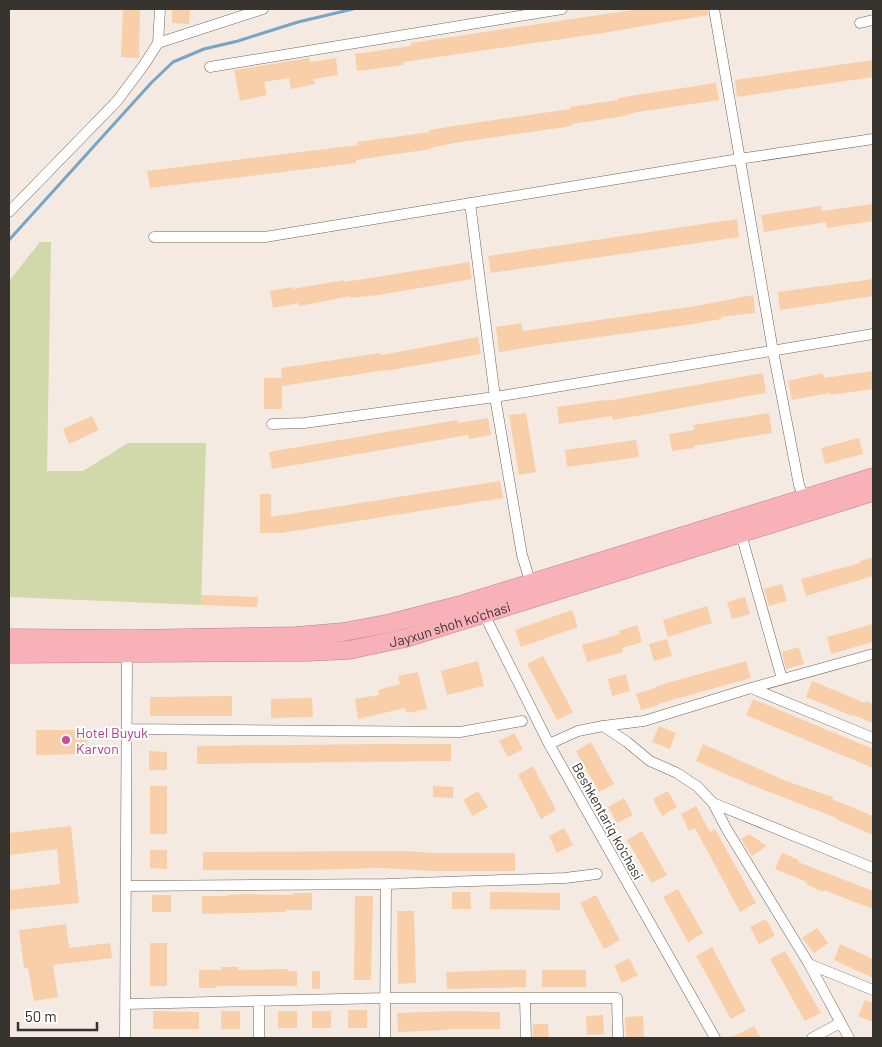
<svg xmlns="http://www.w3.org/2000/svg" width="882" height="1047" font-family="Barlow,sans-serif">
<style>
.green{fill:#d1d8aa}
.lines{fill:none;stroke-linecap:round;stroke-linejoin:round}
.stream{stroke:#78a4c6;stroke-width:3}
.building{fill:#f8cfa8}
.street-casing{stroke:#6d645c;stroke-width:11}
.highway-casing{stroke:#b48588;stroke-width:19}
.street{stroke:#fff;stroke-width:10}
.highway{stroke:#f8b1b8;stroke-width:18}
.hotel-dot{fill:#d1479c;stroke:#fff;stroke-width:2}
.labels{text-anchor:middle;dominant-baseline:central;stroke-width:4;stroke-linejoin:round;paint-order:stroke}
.street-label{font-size:14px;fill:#37332f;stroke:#fff}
.hotel-label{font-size:14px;fill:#b23c85;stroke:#fff;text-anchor:start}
</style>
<rect width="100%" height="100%" fill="#f5eae1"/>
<path class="green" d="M40,242H51L47,471H83L128,443H206L201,605L9,597V281Z"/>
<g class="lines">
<path class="stream" d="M9,240L152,82L173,62L204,49L238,41L298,22L353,9"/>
</g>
<path class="building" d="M123,9H140L139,58L121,57Z
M172,9H190L189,24L172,23Z
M639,9H707L708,15L597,34L403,62L404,65L357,71L355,54L411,46V43Z
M309,58L310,62L336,58L338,75L313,79L315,84L291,89L289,78L264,82L267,95L240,101L234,70Z
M873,60V77L737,97L735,80Z
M716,83L719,100L638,112L619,117L572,124V126L454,143L431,148V149L356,160V163L150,188L147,171L358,145L357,142L430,132L429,130L453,126L570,109V107L618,100V98L636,95Z
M872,204L873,221L827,228L826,222L764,232L761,215L821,206L822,211Z
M737,219L739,237L491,273L488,256Z
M469,262L472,279L378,295L351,298V296L299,306L298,303L273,308L270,291L293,287V289L344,280V282L371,278Z
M873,279V296L780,310L778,292Z
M753,295L755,313L721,317V319L694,324L549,344L499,352L496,327L521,323L523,331L696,306Z
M478,337L481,354L386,371V370L282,386V409H264V378H282L281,368L380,353L381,355Z
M873,371V389L830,395V393L792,400L788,381L823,373L824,378Z
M763,373L766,393L613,420L612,416L559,424L557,407L605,400L606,401Z
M526,413L536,472L519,475L509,415Z
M769,413L772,433L694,446V448L672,451L669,434L694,430L693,425Z
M92,416L99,430L69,444L63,429Z
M488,418L491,435L469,439L468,435L272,469L269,452L457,420L458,423Z
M859,438L863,454L825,464L821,448Z
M636,440L639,457L567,467L565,450Z
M500,481L503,498L281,533H260V494H271V517Z
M873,557V576L806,596L801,579L860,563V561Z
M782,584L787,601L769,606L764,589Z
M201,595L258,597L257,607L201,605Z
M745,597L750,614L732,619L727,602Z
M707,606L712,623L668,637L663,620Z
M572,610L578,627L521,647L515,630Z
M873,624V642L831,654L827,637Z
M637,625L642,642L622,648L623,652L587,662L582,645L620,634L619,631Z
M667,639L672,656L654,661L649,644Z
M799,647L804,664L786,669L782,652Z
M543,656L573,712L557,720L527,664Z
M478,661L484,686L447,695L441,671Z
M746,661L751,678L658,704L659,705L641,710L636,694L657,687V686Z
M418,672L427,709L407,713L405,708L358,719L355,699L379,695L378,690L400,684L398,676Z
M626,674L630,691L612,696L608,679Z
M812,681L865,703V701L873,704V723L853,715L852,716L806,697Z
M232,696V716H150V697Z
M312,698L313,717L271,718V699Z
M753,699L873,749V768L746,715Z
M659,726L676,733L670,749L652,742Z
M36,730H87V754L36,755Z
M514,733L523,749L508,757L499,741Z
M591,742L614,784L599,792L576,751Z
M383,744H451V761L197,764V746Z
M703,744L786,781L833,797L832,799L873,816V835L836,819L837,818L751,785L696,761Z
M149,751L167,752V770H149Z
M533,766L556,810L541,819L518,775Z
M150,786H167V834H150Z
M433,786L453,787V798L433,797Z
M478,791L488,807L473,816L463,800Z
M668,791L677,807L662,816L653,799Z
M624,798L633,815L617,823L608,807Z
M696,806L710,832L715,829L756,903L740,912L695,828L689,831L681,814Z
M71,826L79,903L9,910V890L60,884L57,849L9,855V833Z
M564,828L573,845L557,853L549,836Z
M642,831L667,875L652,883L627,840Z
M749,834L767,846L752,856L741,839Z
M150,850H167V869L150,868Z
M406,851L433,853H515V871H436L379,868L310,870H203V852Z
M782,853L799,860L798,862L873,891V909L824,890L823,892L806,884L807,882L775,869Z
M678,889L703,933L688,942L663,897Z
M452,892H470L471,909H452Z
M490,892L560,893V910L490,909Z
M293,893H312V910H285V912L202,914V896H228V895L246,894L293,895Z
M152,895H171V912H152Z
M596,895L620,940L604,949L580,903Z
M355,896H373L371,980H354Z
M397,911H414L416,983L398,984Z
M766,919L775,936L759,944L750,927Z
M66,924L69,948L110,943L112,958L53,965L58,997L34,1001L28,968H24L19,930Z
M817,928L828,943L814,953L802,938Z
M150,943H167V986H150Z
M840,944L873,959V978L834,960Z
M712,947L746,1011L731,1019L696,956Z
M785,951L821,1013L805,1021L770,959Z
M629,958L638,975L622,983L614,966Z
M221,967H238V970L288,969V971H297V986H216V988H199V970H221Z
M507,970H526V987L447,989L446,972Z
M542,970H586V987H542Z
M312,971H320V989H312Z
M865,1000L873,1003V1022L858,1016Z
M348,1010H367V1028H348Z
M153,1011L199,1012V1029H153Z
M221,1011H240V1029H221Z
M278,1011H297V1028H278Z
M312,1011H331V1028H312Z
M455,1011L500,1012V1029H447V1030L398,1032L397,1013Z
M603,1015L604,1034L587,1035L586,1016Z
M643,1016L644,1038H626L625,1017Z
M533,1024H548L549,1038H533Z
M754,1026L761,1038H730Z"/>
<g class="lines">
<defs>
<path id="street" d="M714,9L773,351L799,485L804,498
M860,23L873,20
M158,43L160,9
M210,67L562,9
M470,203L495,397L522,555L531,584
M9,212L117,101L144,65L158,43L263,9
M154,237H265L739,159L873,139
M272,424L304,423L495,397L873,334
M741,534L782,679
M484,614L549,744L715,1038
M751,688L873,738
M603,726L627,742L650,761L677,773L698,787L713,803L873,868
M127,729L460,732L522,721
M549,744L578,731L603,726L644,721L751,688L873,654
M713,803L726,828L809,964L849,1038
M126,886L386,884L565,878L597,874
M809,964L873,990
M525,999L526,1038
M126,1004L385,998H617L618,1038
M125,1038L127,655
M259,1038V1001
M385,1038L386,884
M812,1038L840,1023"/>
<g id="highway">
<path d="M9,638L130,639L296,636L343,632L391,623L460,605L873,477"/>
<path id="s1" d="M9,654L307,652L349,650L406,638L873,492"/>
</g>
</defs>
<use href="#street" class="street-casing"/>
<use href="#highway" class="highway-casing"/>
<use href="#street" class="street"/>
<use href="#highway" class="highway"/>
</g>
<circle class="hotel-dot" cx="66" cy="740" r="5"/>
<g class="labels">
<g class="street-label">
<text stroke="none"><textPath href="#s1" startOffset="444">Jayxun shoh ko'chasi</textPath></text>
<text transform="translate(608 821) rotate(61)">Beshkentariq ko'chasi</text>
</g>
<g class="hotel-label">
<text x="76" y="732">Hotel Buyuk<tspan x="76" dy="16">Karvon</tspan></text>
</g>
</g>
<rect width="882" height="1047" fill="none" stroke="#37332f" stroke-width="20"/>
<path d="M18 1022v8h79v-8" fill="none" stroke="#37332f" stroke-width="2.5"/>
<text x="25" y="1022" font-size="15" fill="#37332f" stroke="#ffffff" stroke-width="4" paint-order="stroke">50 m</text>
</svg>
